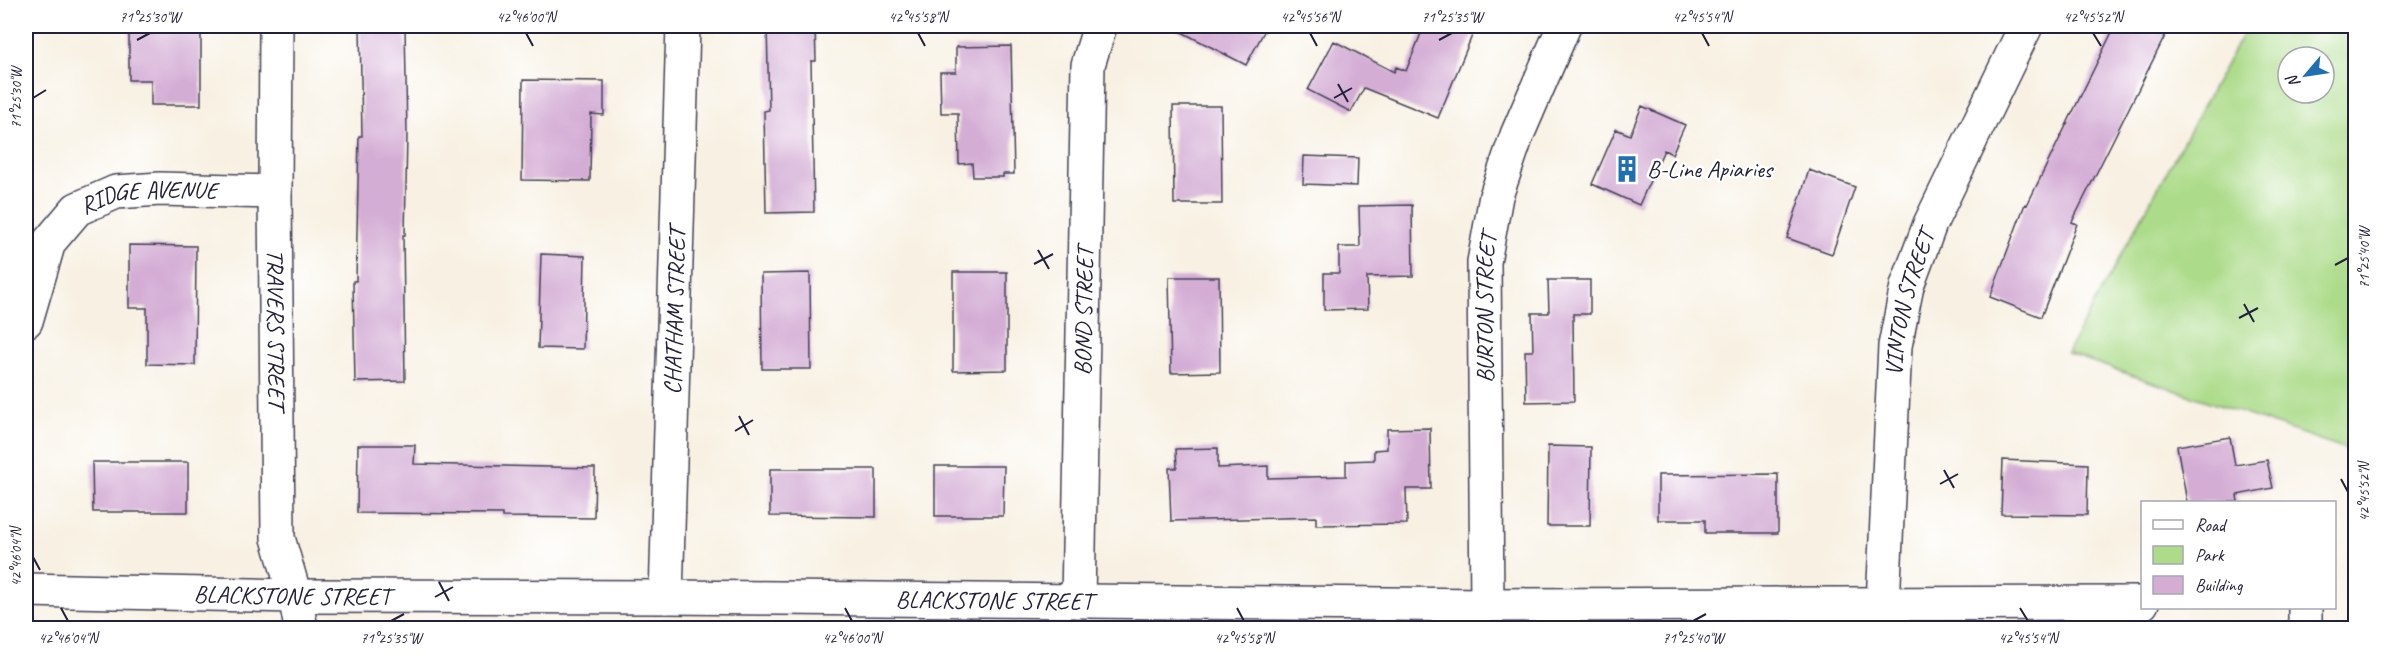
<svg xmlns="http://www.w3.org/2000/svg" width="2381" height="654" font-family="Caveat,sans-serif">
<style>
.green{fill:#acdb89;stroke:#677e62;stroke-width:1.5;fill-rule:evenodd}
.building{fill:#d4add5}
.lines{fill:none;stroke-linecap:round;stroke-linejoin:round}
.minor-casing{stroke:#424154;stroke-width:36}
.minor{stroke:#fff;stroke-width:33}
.ticks{fill:none;stroke:#22223b;stroke-width:2}
.labels{text-anchor:middle;dominant-baseline:central;stroke-width:5;stroke-linejoin:round;paint-order:stroke}
.poi-label{font-size:24px;fill:#22223b;stroke:#fff;text-anchor:start}
.street-label{font-size:24px;fill:#22223b;stroke:#fff}
.neatline{fill:none;stroke:#22223b;stroke-width:2}
.ticks-label{font-size:15px;text-anchor:middle;fill:#22223b}
</style>
<rect width="100%" height="100%" fill="#fff"/>
<filter id="ink" filterUnits="userSpaceOnUse"><feTurbulence type="fractalNoise" baseFrequency=".0167" numOctaves="2"/><feDisplacementMap in="SourceGraphic" scale="12" xChannelSelector="R" yChannelSelector="G"/><feConvolveMatrix kernelMatrix="1 2 1 2 8 2 1 2 1" color-interpolation-filters="sRGB"/></filter>
<filter id="wash" filterUnits="userSpaceOnUse"><feTurbulence type="fractalNoise" baseFrequency=".008" numOctaves="4" result="noise"/><feDisplacementMap in="SourceGraphic" scale="24" xChannelSelector="R" yChannelSelector="G"/><feGaussianBlur stdDeviation="1.35" result="paint"/><feColorMatrix in="noise" values="0 0 0 0 0 0 0 0 0 0 0 0 0 0 0 0 0 1.4 0 .05"/><feComposite in="paint" operator="in"/></filter>
<g filter="url(#wash)">
<rect width="100%" height="100%" fill="#f8f1e3"/>
<path class="green" d="M2247,26H2355V452L2067,353ZM2288,57H2324V93H2288Z"/>
<g id="blocks">
<path class="building" d="M129,26H201V105H151V80H129Z
M360,26H405L407,135L405,235H403L405,381L355,382L353,281H356L359,136H362Z
M767,26H815L816,61H811L814,212L766,213L764,111L769,110Z
M1170,26H1267L1246,65Z
M1424,26H1476L1438,118L1364,88L1351,112L1308,90L1334,41L1394,72L1396,67L1406,71Z
M2115,26H2170L2072,222L2077,224L2041,317L1990,297L2025,204L2027,205Z
M1011,46L1014,174H1003V177H973L972,163L959,164L958,113H941L940,72H956V47Z
M523,80L604,81V115L591,114L590,181L522,180Z
M1173,106H1221L1222,204H1174Z
M1642,106L1685,125L1672,154L1664,150L1639,205L1592,184L1616,129L1630,135Z
M1304,156L1358,158L1357,186L1303,184Z
M1809,170L1855,187L1832,254L1787,238Z
M1412,205L1413,276L1367,277L1368,309L1324,310V273H1339V247H1360L1359,206Z
M129,245L196,246L195,365L147,364V308H129Z
M541,254L585,256L583,349L538,348Z
M953,272H1007V370L953,371Z
M810,273L811,369H762L761,274Z
M1169,277H1219L1220,372L1171,373Z
M1548,280H1590V314H1573L1574,401L1526,402L1525,351H1533L1532,313H1549Z
M1430,428L1431,489H1406L1407,524L1316,525V517L1171,521L1169,468H1177L1176,449L1218,448V468L1268,466V478L1346,476V461L1374,460V450L1387,449V429Z
M2230,437L2235,465L2267,460L2273,488L2237,495L2238,502H2187L2177,446Z
M358,445H415L414,464L595,468L594,518L502,517V514L357,513Z
M1548,446L1591,447L1590,526H1547Z
M2003,460L2088,464L2087,515L2001,514Z
M92,462H188V512H93Z
M935,466H1004L1003,516H935Z
M770,469H876V517L770,516Z
M1778,474V533H1705V520H1658V475Z"/>
</g>
</g>
<g filter="url(#ink)">
<use href="#blocks" fill-opacity="0" stroke="#424154" stroke-width="1.5"/>
<g class="lines">
<defs>
<g id="minor">
<path id="s1" d="M276,26L275,192L278,538L295,596L301,628"/>
<path id="s2" d="M26,321L49,242L77,209L116,192L160,189L275,192"/>
<path id="s3" d="M26,590L295,596L666,597L1487,605L2142,603"/>
<path id="s4" d="M666,597L683,26"/>
<path id="s5" d="M1078,601L1088,65L1100,26"/>
<path id="s6" d="M1883,604L1895,346L1907,286L1930,224L2026,26"/>
<path id="s7" d="M1487,605L1484,262L1496,196L1517,135L1564,26"/>
<path d="M2305,628V608"/>
</g>
</defs>
<use href="#minor" class="minor-casing"/>
<use href="#minor" class="minor"/>
</g>
</g>
<path class="ticks" d="M526,33L533,46M918,33L925,46M1310,33L1317,46M1702,33L1709,46M2093,33L2101,46M137,40L150,33M1439,40L1452,33M1338,84L1348,102M33,98L46,90M1334,98L1352,88M1038,250L1049,269M1034,264L1053,254M2335,265L2348,258M2244,304L2254,322M2239,318L2258,308M739,416L749,435M735,431L753,420M1944,470L1954,488M2341,479L2348,492M1940,484L1958,474M33,557L40,570M439,582L449,601M435,597L453,587M61,608L68,621M845,608L852,621M1237,608L1244,621M2020,608L2028,621M391,621L404,614M1693,621L1706,614"/>
<defs>
<symbol id="building-bare" viewBox="-9 -9 18 18"><path d="M-4-6H4V6H1V3H-1V6H-4ZM-2.5-4.3h1.7v1.8h-1.7ZM.8-4.3h1.7v1.8H.8ZM-2.5-1h1.7V.8h-1.7ZM.8-1h1.7V.8H.8Z" fill="#1f6fb2" stroke="#fff" stroke-width="2.5" paint-order="stroke"/></symbol>
</defs>
<g fill-rule="evenodd">
<use href="#building-bare" x="1608" y="150" width="38" height="38"/>
</g>
<g class="labels">
<g class="poi-label">
<text x="1647" y="169">B-Line Apiaries</text>
</g>
<g class="street-label">
<text stroke="none"><textPath href="#s2" startOffset="200">RIDGE AVENUE</textPath></text>
<text stroke="none"><textPath href="#s6" startOffset="303">VINTON STREET</textPath></text>
<text stroke="none"><textPath href="#s7" startOffset="297">BURTON STREET</textPath></text>
<text stroke="none"><textPath href="#s4" startOffset="286">CHATHAM STREET</textPath></text>
<text stroke="none"><textPath href="#s5" startOffset="290">BOND STREET</textPath></text>
<text stroke="none"><textPath href="#s1" startOffset="303">TRAVERS STREET</textPath></text>
<text stroke="none"><textPath href="#s3" startOffset="266">BLACKSTONE STREET</textPath></text>
<text stroke="none"><textPath href="#s3" startOffset="968">BLACKSTONE STREET</textPath></text>
</g>
</g>
<rect width="2381" height="654" fill="none" stroke="#fff" stroke-width="66"/>
<rect x="2141" y="501" width="195" height="108" fill="#ffffff" stroke="#a7a7b1" stroke-width="1.5"/>
<rect x="2153" y="520" width="30" height="9" fill="#ffffff" stroke="#a7a7b1" stroke-width="1.5"/>
<text x="2195" y="531" font-size="18" fill="#22223b">Road</text>
<rect x="2153" y="546" width="30" height="18" fill="#acdb89" stroke="#a7a7b1" stroke-width="1.5"/>
<text x="2195" y="561" font-size="18" fill="#22223b">Park</text>
<rect x="2153" y="576" width="30" height="18" fill="#d4add5" stroke="#a7a7b1" stroke-width="1.5"/>
<text x="2195" y="591" font-size="18" fill="#22223b">Building</text>
<g transform="translate(2306 75) rotate(241)"><circle r="28" fill="#ffffff" stroke="#a7a7b1" stroke-width="1.5"/>
<path d="M0-4.5L10 22L0 15L-10 22Z" fill="#1f6fb2"/>
<text y="-9" font-size="16" font-weight="bold" text-anchor="middle" fill="#22223b">N</text>
</g>
<rect x="33" y="33" width="2315" height="588" class="neatline"/>
<g class="ticks-label">
<text x="150" y="22">71°25'30"W</text>
<text x="526" y="22">42°46'00"N</text>
<text x="918" y="22">42°45'58"N</text>
<text x="1310" y="22">42°45'56"N</text>
<text x="1452" y="22">71°25'35"W</text>
<text x="1702" y="22">42°45'54"N</text>
<text x="2093" y="22">42°45'52"N</text>
<text transform="translate(16 98) rotate(-90)" y="5">71°25'30"W</text>
<text transform="translate(2364 258) rotate(-90)" y="5">71°25'40"W</text>
<text transform="translate(2364 492) rotate(-90)" y="5">42°45'52"N</text>
<text transform="translate(16 557) rotate(-90)" y="5">42°46'04"N</text>
<text x="68" y="643">42°46'04"N</text>
<text x="391" y="643">71°25'35"W</text>
<text x="852" y="643">42°46'00"N</text>
<text x="1244" y="643">42°45'58"N</text>
<text x="1693" y="643">71°25'40"W</text>
<text x="2028" y="643">42°45'54"N</text>
</g>
</svg>
